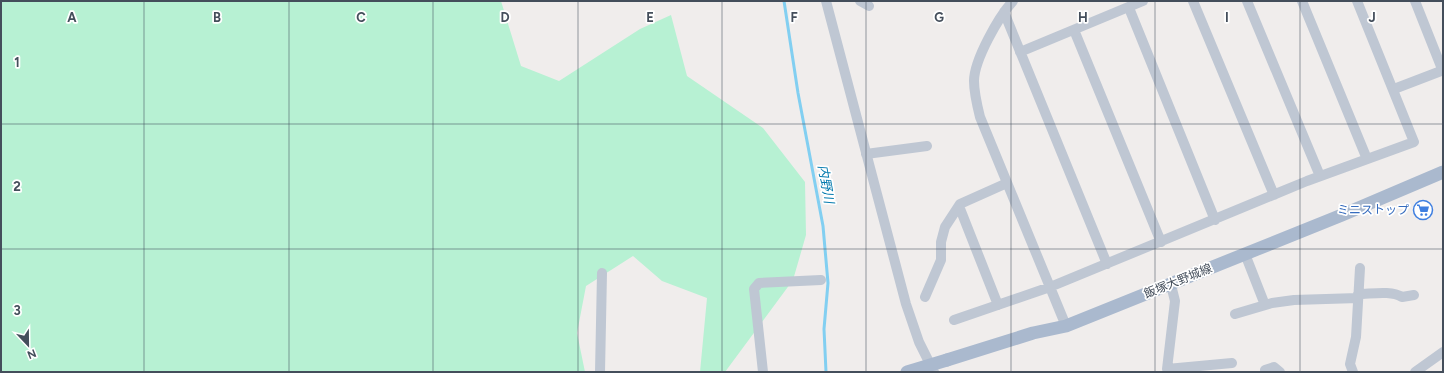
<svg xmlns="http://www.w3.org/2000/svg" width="1444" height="373" font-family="Figtree,'Noto Sans JP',sans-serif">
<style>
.green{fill:#b7f1d3}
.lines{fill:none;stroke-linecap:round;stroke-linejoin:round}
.stream{stroke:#82cff1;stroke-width:3}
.minor{stroke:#bfc7d3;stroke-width:10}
.major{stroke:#aab9ce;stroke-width:13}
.major-bridge{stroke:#aab9ce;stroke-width:13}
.grid{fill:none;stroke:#444e5b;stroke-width:1;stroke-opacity:0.55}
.labels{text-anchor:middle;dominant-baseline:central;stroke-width:3.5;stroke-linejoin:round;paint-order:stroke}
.shop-label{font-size:12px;fill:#366cbe;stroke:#fff;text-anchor:end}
.street-label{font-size:12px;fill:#444e5b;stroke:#fff}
.water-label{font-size:13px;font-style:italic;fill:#047aae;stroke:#fff}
.grid-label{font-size:13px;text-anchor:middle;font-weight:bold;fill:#444e5b;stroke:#fff;stroke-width:3.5;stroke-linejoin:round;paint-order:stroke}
</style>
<rect width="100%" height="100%" fill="#f0edec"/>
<path class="green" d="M1,1H501L521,66L559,81L640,29L671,15L687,76L763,128L805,182L806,235L793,280L725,372H700L707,298L662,281L633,256L586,286L577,333L585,372H1Z"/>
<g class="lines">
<path class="stream" d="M784,1L798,93L823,226L828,283L824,329L826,372"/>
<path class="minor" d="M826,1L906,304L919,342L934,372
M860,1L869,6
M1013,1C999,16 974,60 974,81C974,93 977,105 980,117L1066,326
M1193,1L1274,195
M1247,1L1320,176
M1302,1L1367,159
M1129,8L1215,220
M1004,12L1107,264
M1074,30L1161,242
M1020,52L1143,1
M1394,89L1441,71L1442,69L1415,1
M866,154L927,146
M959,206L998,305
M1245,254L1265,305
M1171,285L1175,301L1167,369L1232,363
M1358,294C1371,294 1391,290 1402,297L1414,295
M925,297L941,260V242L945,227L960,204L1007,183
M1235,314L1272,303L1294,300L1358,298
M954,320L1050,287L1307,181L1414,142L1357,1
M1265,370L1274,367L1280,372
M600,372L602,273
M763,372L754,289L759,283L821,280
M1353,372L1350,364L1356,337L1360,268
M1415,372L1443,352"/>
<path class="major" d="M947,360L1033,333L1066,326L1342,215L1443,172"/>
<path class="major-bridge" d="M907,372L947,360"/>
</g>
<path class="grid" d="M144,1V372M289,1V372M433,1V372M578,1V372M722,1V372M866,1V372M1011,1V372M1155,1V372M1300,1V372M1,124H1443M1,249H1443"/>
<defs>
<symbol id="supermarket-ring" viewBox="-11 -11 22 22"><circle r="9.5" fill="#fff" stroke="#3f7fe0" stroke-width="1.5"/><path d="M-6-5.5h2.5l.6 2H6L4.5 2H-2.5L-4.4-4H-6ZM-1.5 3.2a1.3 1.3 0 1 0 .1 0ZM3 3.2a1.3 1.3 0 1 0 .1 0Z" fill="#3f7fe0"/></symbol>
</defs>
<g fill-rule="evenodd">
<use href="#supermarket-ring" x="1412" y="199" width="22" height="22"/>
</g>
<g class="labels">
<g class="shop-label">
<text x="1409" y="210">ミニストップ</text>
</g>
<g class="street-label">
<text transform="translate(1178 281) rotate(-22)">飯塚大野城線</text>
</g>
<g class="water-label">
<text transform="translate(826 184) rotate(80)">内野川</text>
</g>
</g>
<g class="grid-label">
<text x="72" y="22">A</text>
<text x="217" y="22">B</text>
<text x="361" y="22">C</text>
<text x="505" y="22">D</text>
<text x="650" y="22">E</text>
<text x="794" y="22">F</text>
<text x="939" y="22">G</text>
<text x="1083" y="22">H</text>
<text x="1227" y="22">I</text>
<text x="1372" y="22">J</text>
<text x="17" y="67">1</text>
<text x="17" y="191">2</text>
<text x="17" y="315">3</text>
</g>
<rect width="1444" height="373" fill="none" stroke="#444e5b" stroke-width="4"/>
<g transform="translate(28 345) rotate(158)" stroke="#ffffff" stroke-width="3" paint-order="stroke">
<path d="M0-3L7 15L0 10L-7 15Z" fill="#444e5b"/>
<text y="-6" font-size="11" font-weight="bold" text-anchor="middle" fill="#444e5b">N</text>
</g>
</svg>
